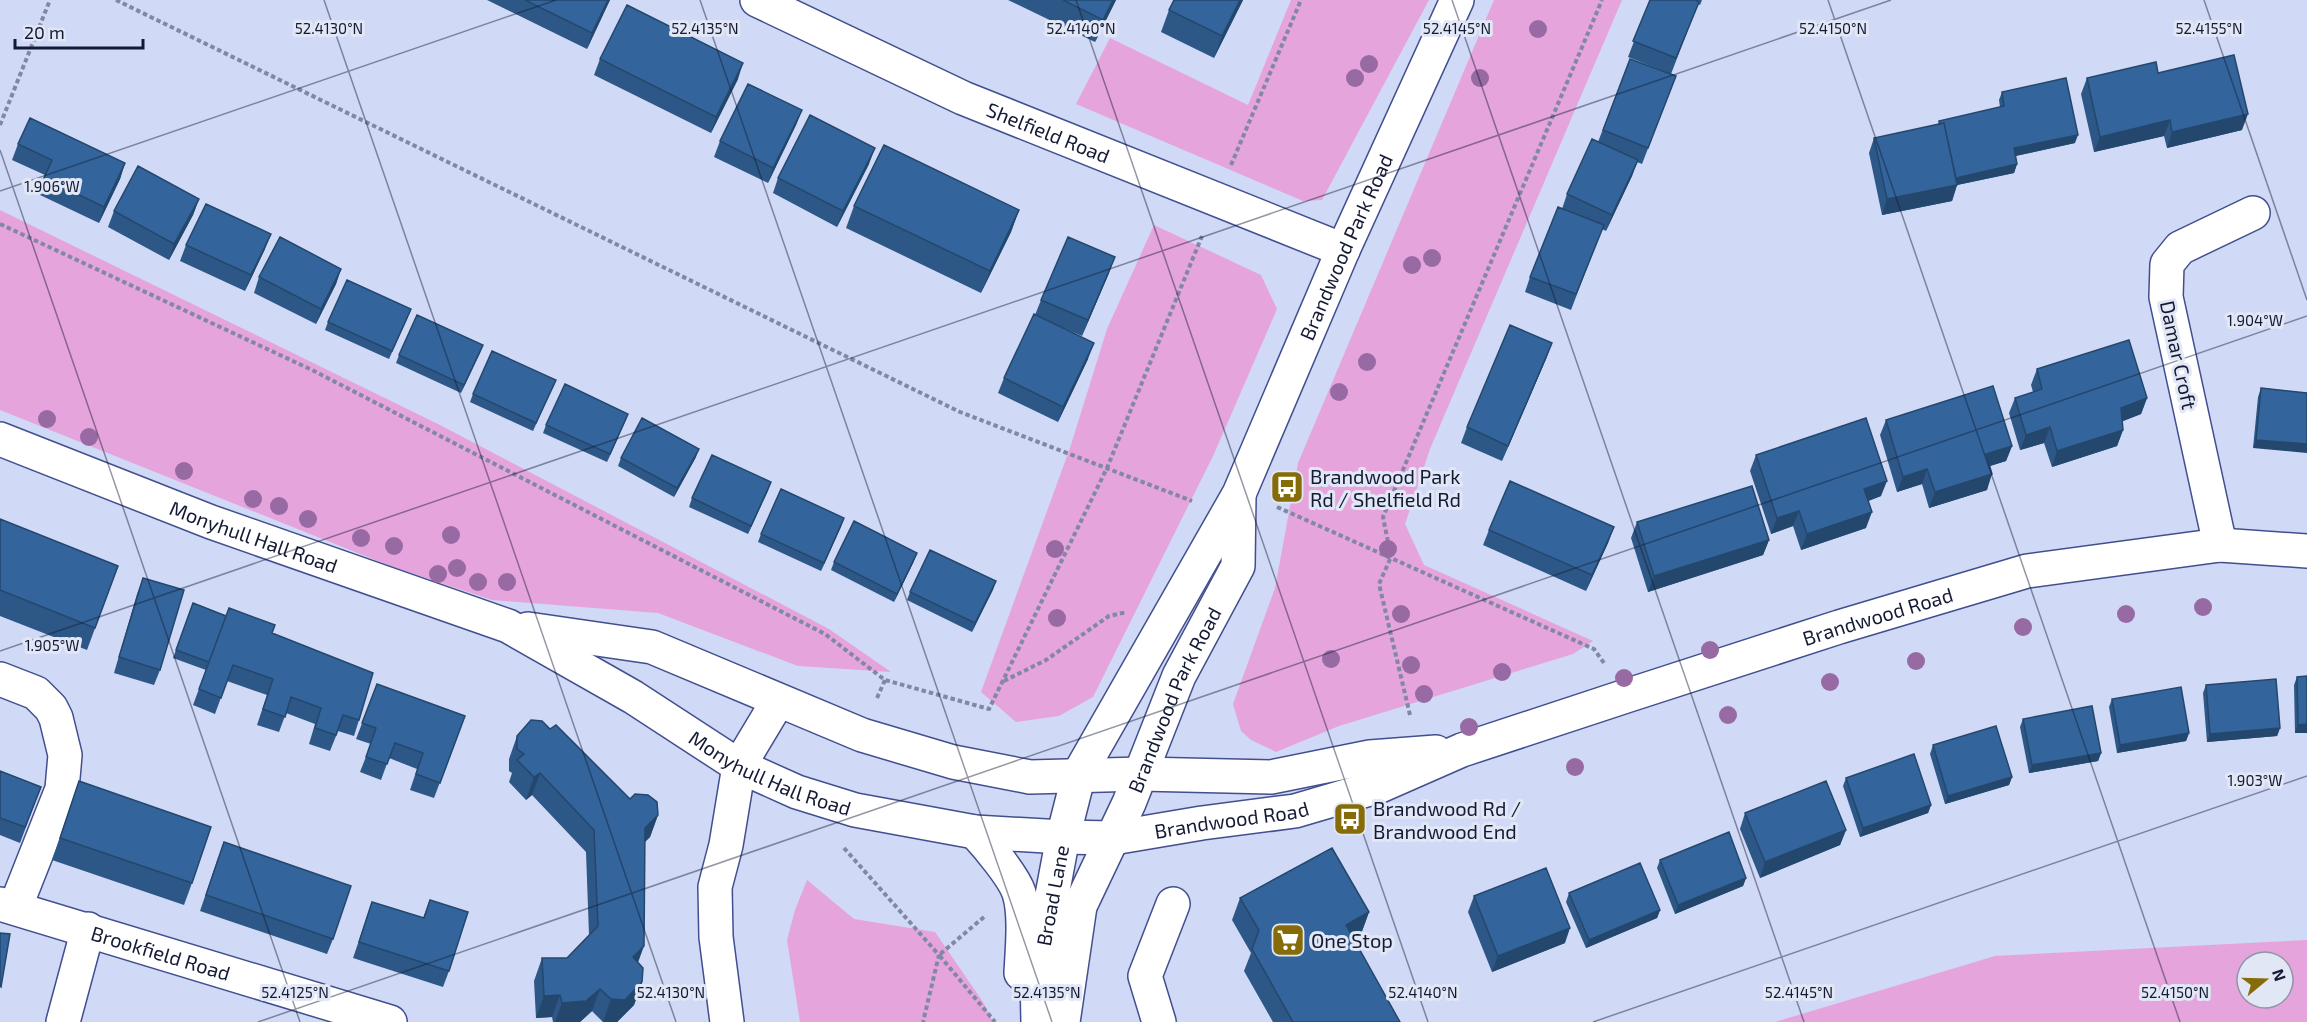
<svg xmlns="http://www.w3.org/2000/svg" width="2307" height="1022" font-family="'Exo 2',sans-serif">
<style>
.green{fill:#e6a4dc;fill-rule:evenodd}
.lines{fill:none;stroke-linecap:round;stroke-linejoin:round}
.minor-casing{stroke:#424f8e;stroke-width:36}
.path{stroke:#8088a3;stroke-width:4;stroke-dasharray:4.5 3;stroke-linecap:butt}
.minor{stroke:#fff;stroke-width:33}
.tree{fill:#976aa4}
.wall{fill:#2c5786}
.shaded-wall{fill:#24476d}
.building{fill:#33659c;stroke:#24476d;stroke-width:1.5}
.ticks{fill:none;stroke:#141a34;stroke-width:1.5;stroke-opacity:0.45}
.labels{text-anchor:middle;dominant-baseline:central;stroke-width:6;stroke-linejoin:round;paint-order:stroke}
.street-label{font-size:20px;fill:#141a34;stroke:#e2e7f6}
.poi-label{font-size:20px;fill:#141a34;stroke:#e2e7f6;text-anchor:start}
.ticks-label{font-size:15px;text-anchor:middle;fill:#141a34;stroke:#e2e7f6;stroke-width:6;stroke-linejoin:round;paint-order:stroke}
</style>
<rect width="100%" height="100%" fill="#d0d9f6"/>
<path class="green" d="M1291,0H1429L1322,200L1303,201L1076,104L1110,38L1248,105Z
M1494,0H1622L1430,449L1405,524L1424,565L1593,641L1573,654L1339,726L1276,752L1251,740L1241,731L1233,704L1275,588L1298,463Z
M0,210L440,425L829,629L891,672L798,666L658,613L492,600L390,566L0,410Z
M1154,225L1261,275L1277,309L1214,454L1093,697L1059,716L1016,722L981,692L1070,448L1107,329Z
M807,880L854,919L935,932L983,1002L993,1022H800L787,940L795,910Z
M2307,940V1022H1775L1995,956ZM2247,962H2283V998H2247Z"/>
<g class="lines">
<defs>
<g id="minor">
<path id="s1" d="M757,0L963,98L1343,250"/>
<path id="s2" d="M0,439L211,522L508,626L633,697L739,766L797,792L855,810L975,832L1063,837L1113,838L1202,823L1295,811L1380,786L1462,750L1626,696L1839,627L2027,571L2220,545L2307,551"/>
<path d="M2220,545L2166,297L2167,264L2180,248L2253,213"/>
<path d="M528,629L652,647L862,735L953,762L1030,777L1141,774L1271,777L1370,757L1436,752"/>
<path d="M0,679L36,693L51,708L56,718L65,755L62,789L15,908"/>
<path d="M975,832C987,845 1014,877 1019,893C1026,915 1022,951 1021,973"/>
<path id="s3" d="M0,904L390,1022"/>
<path d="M63,1022L88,929"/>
<path d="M727,1022L716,937L715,887L726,845L739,766L778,701"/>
<path id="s4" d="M1038,1022L1037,975L1063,837L1079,774L1239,494L1343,250L1457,0"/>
<path id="s5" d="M1063,1022L1080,906L1129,803L1179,676L1238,566L1239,496"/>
<path d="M1159,1022L1145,976L1173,904"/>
</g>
</defs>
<use href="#minor" class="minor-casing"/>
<path class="path" d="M116,0L960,412L1192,501
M0,125L50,0
M1231,165L1301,0
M0,224L312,370L825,634L885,680L989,709L1107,468L1202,236
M1277,507L1594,649L1604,663
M1004,681L1046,660L1109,616L1127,612
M877,698L885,680
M1410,715L1379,584L1391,557L1383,517L1602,0
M844,848L939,955L923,1022
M984,917L939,955L995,1022"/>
<use href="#minor" class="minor"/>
</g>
<g class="tree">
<circle cx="1538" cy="29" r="9"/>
<circle cx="1369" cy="64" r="9"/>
<circle cx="1355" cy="78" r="9"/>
<circle cx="1480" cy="78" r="9"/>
<circle cx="1432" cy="258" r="9"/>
<circle cx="1412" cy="265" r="9"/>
<circle cx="1367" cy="362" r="9"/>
<circle cx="1339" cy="392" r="9"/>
<circle cx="47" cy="419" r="9"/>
<circle cx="89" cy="437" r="9"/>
<circle cx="184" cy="471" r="9"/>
<circle cx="253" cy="499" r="9"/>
<circle cx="279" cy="506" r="9"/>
<circle cx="308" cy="519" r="9"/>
<circle cx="451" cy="535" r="9"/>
<circle cx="361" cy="538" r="9"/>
<circle cx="394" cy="546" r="9"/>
<circle cx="1055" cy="549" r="9"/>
<circle cx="1388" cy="549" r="9"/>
<circle cx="457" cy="568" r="9"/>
<circle cx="438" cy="574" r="9"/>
<circle cx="478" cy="582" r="9"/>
<circle cx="507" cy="582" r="9"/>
<circle cx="2203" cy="607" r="9"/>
<circle cx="1401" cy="614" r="9"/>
<circle cx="2126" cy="614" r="9"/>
<circle cx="1057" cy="618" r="9"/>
<circle cx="2023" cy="627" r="9"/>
<circle cx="1710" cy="650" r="9"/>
<circle cx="1331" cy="659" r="9"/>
<circle cx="1916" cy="661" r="9"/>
<circle cx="1411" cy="665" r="9"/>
<circle cx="1502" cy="672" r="9"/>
<circle cx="1624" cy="678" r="9"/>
<circle cx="1830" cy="682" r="9"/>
<circle cx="1424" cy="694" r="9"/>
<circle cx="1728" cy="715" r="9"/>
<circle cx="1469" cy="727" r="9"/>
<circle cx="1575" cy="767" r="9"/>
</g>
<path class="wall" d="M487,0H610L587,49Z
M1008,0H1116L1095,42Z
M1174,0H1243L1214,58L1161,32L1169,10Z
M1650,0H1702L1700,5L1698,4L1671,74L1628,57Z
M600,59L738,79L711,133L594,75Z
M1630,59L1676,76L1642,164L1637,162L1632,176L1606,231L1602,229L1571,310L1525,292L1530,277L1562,209L1567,194L1598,142Z
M2158,73L2242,130L2167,148L2164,136L2094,152L2081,94L2087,78Z
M2002,92L2075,143L2015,156L2017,164L2014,173L1957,185L1952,201L1882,215L1869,153L1874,138L1938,125L1939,121L2000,107L1999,100Z
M802,110L796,125L768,183L714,157L720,141Z
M18,144L125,163L120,179L99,223L38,194L45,175L12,160Z
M869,164L837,227L773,193L778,178Z
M199,199L193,215L169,260L108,227L114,211Z
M854,206L1019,210L1011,232L981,293L846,228Z
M186,245L265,249L245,291L180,261Z
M341,269L336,284L316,324L254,293L259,277Z
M1109,273L1082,336L1054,324L1088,359L1058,422L998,393L1004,378L1035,315L1041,300Z
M408,317L389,359L325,330L328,322Z
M1552,343L1546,359L1502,461L1461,443L1467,427Z
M483,345L461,393L396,363L399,355Z
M2037,369L2147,398L2141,414L2122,421L2123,430L2117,446L2052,467L2044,443L2020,450L2009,413L2015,398L2033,392L2031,385Z
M556,380L533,431L470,402L473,394Z
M2261,388L2307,393L2253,448L2258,397Z
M628,414L607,462L543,433L546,425Z
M1886,420L2012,446L2006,461L1990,466L1987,490L1929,508L1922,484L1897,492L1880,435Z
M1756,455L1881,496L1868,501L1866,528L1801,550L1793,526L1771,534L1750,471Z
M696,457L674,497L618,466L621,458Z
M771,482L748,534L689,507L692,498Z
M844,518L821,571L758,542L761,534Z
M0,519L118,566L87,650L0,616Z
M1637,522L1769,540L1763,555L1648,592L1631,538Z
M1614,527L1608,543L1586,591L1483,545L1489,530Z
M914,561L894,602L831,570L834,562Z
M143,578L160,670L154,685L114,673L137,594Z
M996,581L972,632L907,600L910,592Z
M193,603L272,633L359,720L354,736L338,731L330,751L309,744L315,724L286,713L279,732L257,725L267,695L227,681L215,714L193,705L206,670L173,658Z
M2307,676V733H2295L2294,685L2297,677Z
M377,684L465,716L434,798L410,790L417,769L389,758L381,780L360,772L371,744L356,739Z
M2206,685L2280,728L2277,736L2207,742L2203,693Z
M2112,699L2189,733L2186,741L2117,753L2109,707Z
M2023,719L2101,753L2098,761L2029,773L2020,727Z
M550,729L630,799L658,815L650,837L644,843L638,963L642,982L634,1005L617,1022H603L592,1011L580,1022H553L552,1017L536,1018L534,981L542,958H567L589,935L586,852L532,795L526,800L509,782L512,773L509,771V759L517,736Z
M1933,745L2012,777L2009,785L1945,804L1930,754Z
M0,771L41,787L20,843L0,835Z
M1846,778L1931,805L1928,813L1860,837L1843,786Z
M79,781L192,883L184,905L52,860Z
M1745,813L1846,830L1840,845L1760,878L1740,829Z
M218,858L333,939L327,954L200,911Z
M1660,860L1746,878L1743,886L1675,914L1657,868Z
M1569,893L1660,910L1657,918L1586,948L1566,902Z
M1474,896L1565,943L1492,972L1468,912Z
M1240,898L1369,912L1361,934L1354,939L1400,1022H1273L1244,971L1251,953L1232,920Z
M430,900L449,971L443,987L353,958L372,902L423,918Z"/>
<path class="shaded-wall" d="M608,0H610L608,4L587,49L592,33Z
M1113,0H1116L1095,42L1103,20Z
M1240,0H1243L1214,58L1222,36Z
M743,63L738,79L711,133L716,117Z
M802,110L796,125L768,183L773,168Z
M2248,114L2242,130L2167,148L2172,132Z
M2170,120L2164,136L2094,152L2100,137Z
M2078,135L2075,143L2011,157L2014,148Z
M875,148L869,164L837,227L843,211Z
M1638,160L1632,176L1606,231L1612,215Z
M125,163L120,179L99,223L104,207Z
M2017,164L2014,173L1957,185L1952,201L1882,215L1887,199L1952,179Z
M199,199L193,215L169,260L174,244Z
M1019,210L1011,232L981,293L990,271Z
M271,234L265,249L245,291L251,275Z
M1115,257L1109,273L1082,336L1088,320Z
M341,269L336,284L316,324L321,309Z
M1094,343L1088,359L1058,422L1063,407Z
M1552,343L1546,359L1502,461L1508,446Z
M483,345L480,353L461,393L464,385Z
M2147,398L2141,414L2116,424L2121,408Z
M628,414L625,422L607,462L610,454Z
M2050,427L2044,443L2020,450L2026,435Z
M2123,430L2117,446L2052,467L2057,451Z
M2256,440L2307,444V453L2253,448Z
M2012,446L2006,461L1980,469L1986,454Z
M699,449L696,457L674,497L677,488Z
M1927,469L1922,484L1897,492L1903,477Z
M1992,474L1987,490L1929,508L1935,492Z
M1887,481L1881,496L1858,505L1864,489Z
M771,482L768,491L748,534L751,526Z
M1799,511L1793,526L1771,534L1777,518Z
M1872,512L1866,528L1801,550L1807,534Z
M844,518L841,527L821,571L824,563Z
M1614,527L1608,543L1586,591L1592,575Z
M1769,540L1763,555L1648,592L1654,576Z
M917,553L914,561L894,602L897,594Z
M996,581L993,590L972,632L975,623Z
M2307,724V733H2295L2298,725Z
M2280,728L2277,736L2207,742L2210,734Z
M2189,733L2186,741L2117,753L2120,745Z
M2101,753L2098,761L2029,773L2032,765Z
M540,773L532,795L526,800L534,777Z
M2012,777L2009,785L1945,804L1948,796Z
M1931,805L1928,813L1860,837L1863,828Z
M658,815L650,837L636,850L645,828Z
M1846,830L1840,845L1760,878L1765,862Z
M1746,878L1743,886L1675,914L1678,905Z
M1660,910L1657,918L1586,948L1589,940Z
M1369,912L1361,934L1338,947L1346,925Z
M1570,928L1565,943L1492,972L1498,956Z
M644,946L636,968L633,957Z
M642,982L634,1005L617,1022H603L611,999Z
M600,989L592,1011L580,1022H555L562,1003Z
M560,995L552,1017L536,1018L544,996Z"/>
<path class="building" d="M525,0H608L592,33Z
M1063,0H1113L1103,20Z
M1174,0H1240L1222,36L1169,10Z
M1650,0H1695L1699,2L1676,58L1633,41Z
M627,5L743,63L716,117L600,59Z
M2234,55L2248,114L2172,132L2170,120L2100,137L2087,78L2156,62L2158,73Z
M1630,59L1676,76L1648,148L1603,130Z
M2066,78L2078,135L2014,148L2017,164L1956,178L1944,123L1940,124L1939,121L2004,106L2002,92Z
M748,84L802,110L773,168L720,141Z
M810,115L875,148L843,211L778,178Z
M30,118L125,163L104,207L44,178L52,160L18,144Z
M1944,123L1957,185L1887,199L1874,138Z
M1592,139L1638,160L1612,215L1567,194Z
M884,145L1019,210L990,271L854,206Z
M138,166L199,199L174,244L114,211Z
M206,204L271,234L251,275L186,245Z
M1558,207L1604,225L1576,294L1530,277Z
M280,237L341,269L321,309L259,277Z
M1068,237L1115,257L1088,320L1041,300Z
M347,280L411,309L392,351L328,322Z
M1034,314L1094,343L1063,407L1004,378Z
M417,315L483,345L464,385L399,355Z
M1510,325L1552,343L1508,446L1467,427Z
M2129,340L2147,398L2121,408L2123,430L2057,451L2050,427L2026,435L2015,398L2042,389L2037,369Z
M492,351L556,380L536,423L473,394Z
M565,384L628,414L610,454L546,425Z
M1993,386L2012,446L1986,454L1992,474L1935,492L1927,469L1903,477L1886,420Z
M2261,388L2307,393V444L2256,440Z
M642,418L699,449L677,488L621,458Z
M1866,418L1887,481L1864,489L1872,512L1807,534L1799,511L1777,518L1756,455Z
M712,455L771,482L751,526L692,498Z
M1510,481L1614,527L1592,575L1489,530Z
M1752,486L1769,540L1654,576L1637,522Z
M781,489L844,518L824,563L761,534Z
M0,519L118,566L95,628L0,590Z
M854,521L917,553L897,594L834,562Z
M930,550L996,581L975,623L910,592Z
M143,578L184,590L160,670L119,657Z
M193,603L226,616L209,662L176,650Z
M229,608L275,625L272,633L373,673L359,720L343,715L336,735L315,728L321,708L291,697L285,717L263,709L273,679L233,665L221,698L199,689Z
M2307,676V724L2298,725L2297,677Z
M2276,679L2280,728L2210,734L2206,685Z
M377,684L465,716L440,783L416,774L423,753L395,743L387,764L366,757L376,728L362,723Z
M2181,687L2189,733L2120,745L2112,699Z
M2092,706L2101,753L2032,765L2023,719Z
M531,720L542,721L550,729L556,725L630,799L635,794L648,795L657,802L658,815L645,828L644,946L633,957L643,968L642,982L625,1000L611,999L600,989L586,1001L562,1003L560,995L544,996L542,958H567L598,926L594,830L540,773L534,777L517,760L524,754L517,749V736Z
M1996,726L2012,777L1948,796L1933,745Z
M1914,754L1931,805L1863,828L1846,778Z
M0,771L41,787L25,827L0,818Z
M79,781L211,827L192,883L60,838Z
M1826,781L1846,830L1765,862L1745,813Z
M1729,832L1746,878L1678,905L1660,860Z
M224,842L351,886L333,939L206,895Z
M1332,848L1369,912L1346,925L1400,1022H1293L1252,949L1259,930L1240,898Z
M1640,863L1660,910L1589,940L1569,893Z
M1546,868L1570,928L1498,956L1474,896Z
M430,900L468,912L449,971L359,942L372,902L424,918Z
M0,933L10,934L1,987L0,986Z"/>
<path class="ticks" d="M324,0L676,1022M700,0L1052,1022M1076,0L1428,1022M1452,0L1804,1022M1828,0L2180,1022M2204,0L2307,300M0,150L300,1022M0,191L556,0M0,651L1891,0M258,1022L2307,316M1593,1022L2307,776"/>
<defs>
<symbol id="bus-square" viewBox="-11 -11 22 22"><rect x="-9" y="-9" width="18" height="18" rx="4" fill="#856c09" stroke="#e2e7f6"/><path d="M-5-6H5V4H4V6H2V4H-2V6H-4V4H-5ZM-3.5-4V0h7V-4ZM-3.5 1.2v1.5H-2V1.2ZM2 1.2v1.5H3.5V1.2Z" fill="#fff"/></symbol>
<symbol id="supermarket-square" viewBox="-11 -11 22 22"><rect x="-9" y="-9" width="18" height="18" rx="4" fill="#856c09" stroke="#e2e7f6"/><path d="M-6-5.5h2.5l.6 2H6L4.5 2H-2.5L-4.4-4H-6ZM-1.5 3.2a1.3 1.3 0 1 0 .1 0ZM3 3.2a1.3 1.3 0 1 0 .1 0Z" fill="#fff"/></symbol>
</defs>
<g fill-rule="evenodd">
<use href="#bus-square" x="1268" y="468" width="38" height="38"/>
<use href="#bus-square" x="1331" y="800" width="38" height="38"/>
<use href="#supermarket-square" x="1269" y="921" width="38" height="38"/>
</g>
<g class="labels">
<g class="street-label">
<text stroke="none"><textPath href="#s1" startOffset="320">Shelfield Road</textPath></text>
<text stroke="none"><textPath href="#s4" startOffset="844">Brandwood Park Road</textPath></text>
<text transform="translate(2179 355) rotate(78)">Damar Croft</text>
<text stroke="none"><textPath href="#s2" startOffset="272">Monyhull Hall Road</textPath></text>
<text stroke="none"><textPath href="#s2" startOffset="1995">Brandwood Road</textPath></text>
<text stroke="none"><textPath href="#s5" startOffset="344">Brandwood Park Road</textPath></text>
<text stroke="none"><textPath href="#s2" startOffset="843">Monyhull Hall Road</textPath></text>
<text stroke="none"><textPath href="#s2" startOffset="1316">Brandwood Road</textPath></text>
<text stroke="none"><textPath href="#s4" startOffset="128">Broad Lane</textPath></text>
<text stroke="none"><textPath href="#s3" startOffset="168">Brookfield Road</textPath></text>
</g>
<g class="poi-label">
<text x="1310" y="476">Brandwood Park<tspan x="1310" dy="23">Rd / Shelfield Rd</tspan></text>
<text x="1373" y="808">Brandwood Rd /<tspan x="1373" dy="23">Brandwood End</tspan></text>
<text x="1311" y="940">One Stop</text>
</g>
</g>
<g class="ticks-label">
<text x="2209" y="34">52.4155°N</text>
<text x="329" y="34">52.4130°N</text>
<text x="705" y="34">52.4135°N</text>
<text x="1081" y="34">52.4140°N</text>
<text x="1457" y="34">52.4145°N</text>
<text x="1833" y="34">52.4150°N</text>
<text x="52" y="192">1.906°W</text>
<text x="2255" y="326">1.904°W</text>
<text x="52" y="651">1.905°W</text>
<text x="2255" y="786">1.903°W</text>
<text x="295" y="998">52.4125°N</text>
<text x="671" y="998">52.4130°N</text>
<text x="1047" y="998">52.4135°N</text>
<text x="1423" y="998">52.4140°N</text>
<text x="1799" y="998">52.4145°N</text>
<text x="2175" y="998">52.4150°N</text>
</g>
<g transform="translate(2265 980) rotate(71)"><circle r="28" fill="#e2e7f6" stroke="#9095a8" stroke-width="1.5"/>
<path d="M0-4.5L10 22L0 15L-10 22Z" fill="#856c09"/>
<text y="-9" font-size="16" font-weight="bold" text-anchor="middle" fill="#141a34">N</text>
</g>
<path d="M15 39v9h128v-9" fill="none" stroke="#141a34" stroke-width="3"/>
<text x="24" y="39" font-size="18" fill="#141a34" stroke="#e2e7f6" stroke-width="4.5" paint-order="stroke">20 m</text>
</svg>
